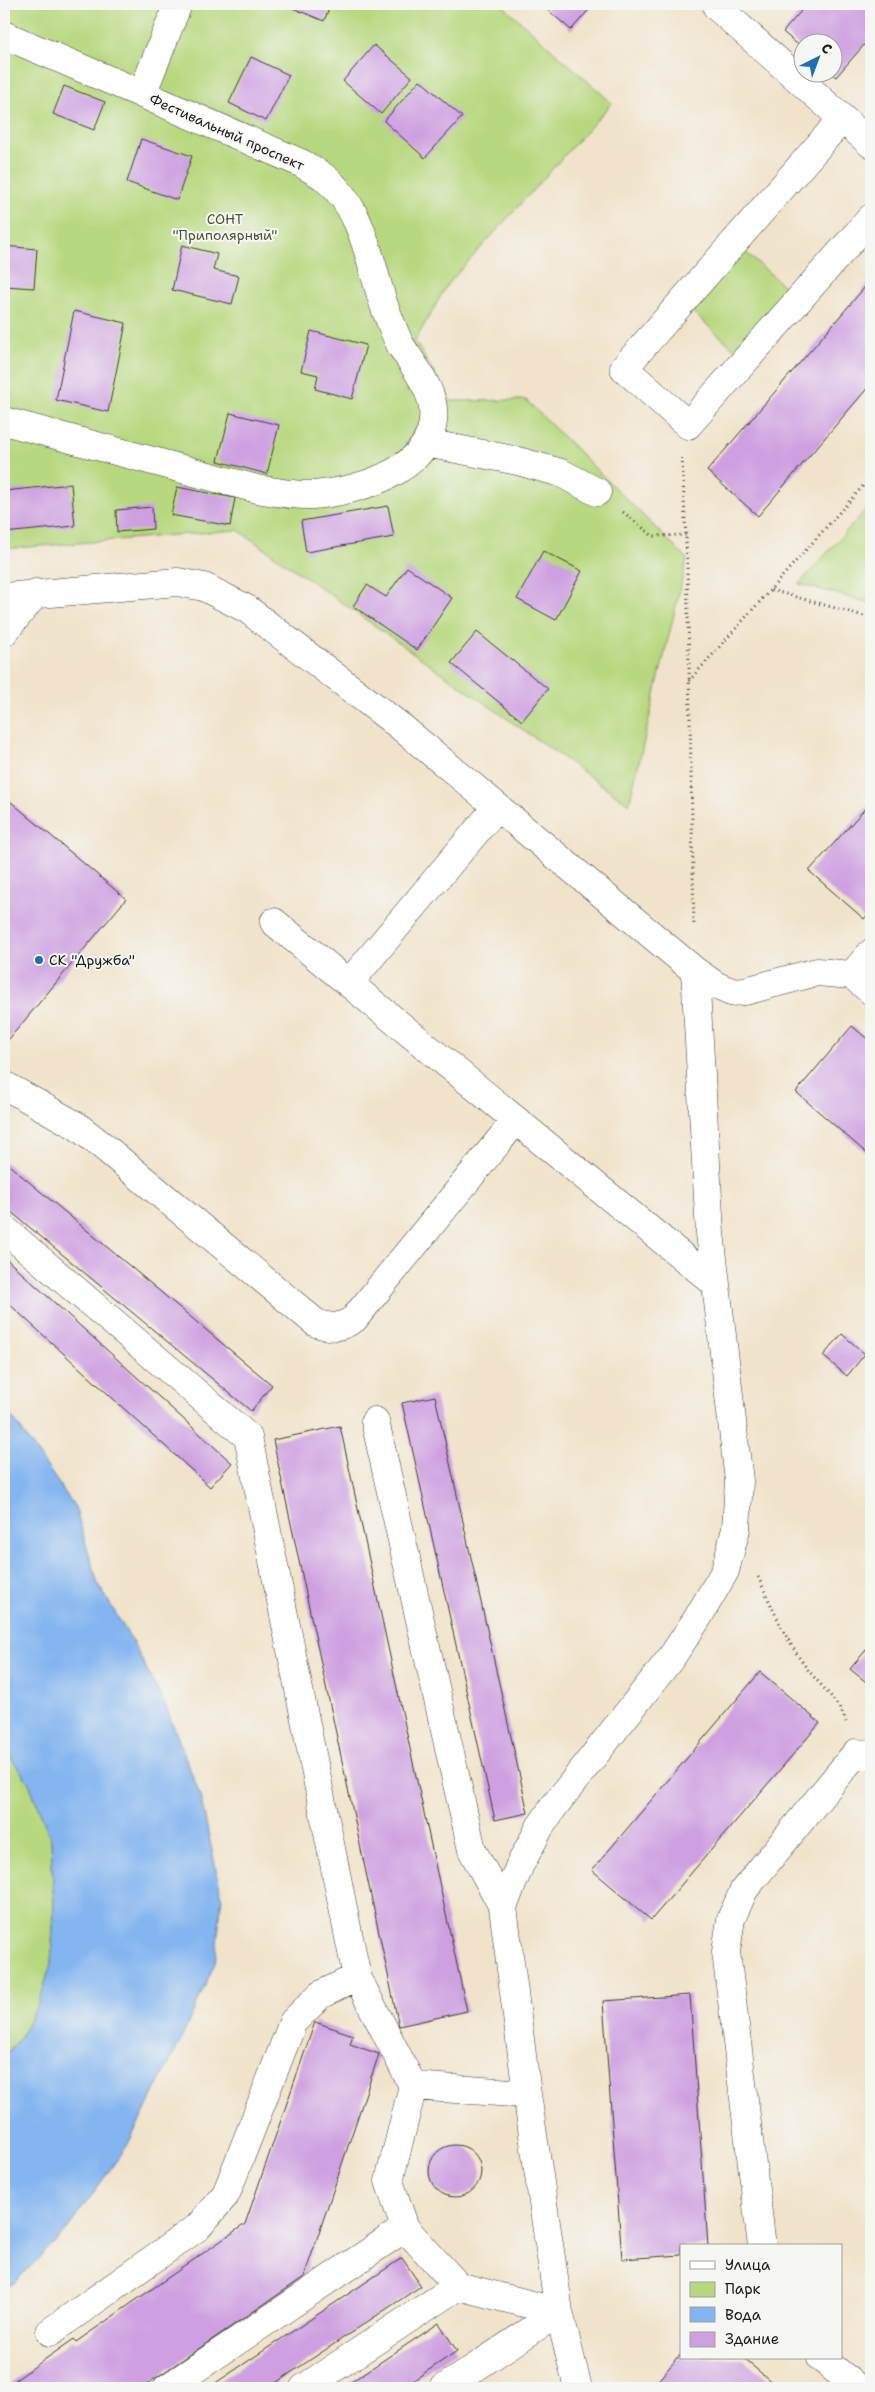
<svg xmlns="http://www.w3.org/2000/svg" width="875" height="2392" font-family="'Shantell Sans',sans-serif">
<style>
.green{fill:#b8d87f;stroke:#6a7a4e}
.water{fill:#84b5f0;stroke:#506886}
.building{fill:#cea0e1}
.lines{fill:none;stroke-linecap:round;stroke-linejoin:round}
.minor-casing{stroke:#3c3a36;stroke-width:29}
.path{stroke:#3c3a36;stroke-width:3;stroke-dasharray:1 4;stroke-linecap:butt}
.minor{stroke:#fff;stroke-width:28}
.poi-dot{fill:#1f6fb2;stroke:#f6f6f2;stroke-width:2}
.labels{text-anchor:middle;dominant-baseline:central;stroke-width:4;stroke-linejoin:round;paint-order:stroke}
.street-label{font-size:14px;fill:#1c1c1c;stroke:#f6f6f2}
.park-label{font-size:14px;fill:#4b543a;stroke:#f6f6f2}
.poi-label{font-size:14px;fill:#1c1c1c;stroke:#f6f6f2;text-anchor:start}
</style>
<rect width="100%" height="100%" fill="#f6f6f2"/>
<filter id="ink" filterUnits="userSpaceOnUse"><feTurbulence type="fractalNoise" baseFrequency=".02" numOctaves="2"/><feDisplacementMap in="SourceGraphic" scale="10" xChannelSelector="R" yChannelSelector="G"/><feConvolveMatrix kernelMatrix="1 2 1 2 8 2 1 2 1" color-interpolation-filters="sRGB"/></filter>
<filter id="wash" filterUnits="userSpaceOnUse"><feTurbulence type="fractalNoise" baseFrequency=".0096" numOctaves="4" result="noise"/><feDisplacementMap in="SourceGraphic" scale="20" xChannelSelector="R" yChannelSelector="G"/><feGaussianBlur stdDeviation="1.12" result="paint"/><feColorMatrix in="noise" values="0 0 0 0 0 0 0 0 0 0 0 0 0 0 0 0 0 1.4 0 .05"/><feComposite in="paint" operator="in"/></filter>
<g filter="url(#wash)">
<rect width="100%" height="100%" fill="#f1e3cb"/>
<path class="green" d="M4,4H501L612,103L447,285L415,341L451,401L526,400L687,559L629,804L238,530L4,549Z
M743,250L791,292L738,352L690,310Z
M871,504V603L799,584Z
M4,1748L29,1783L51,1840L54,1908L51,1964L39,2003L20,2038L4,2057Z"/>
<path class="water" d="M4,1409L15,1421L75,1507L98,1584L131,1639L166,1707L200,1795L222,1897L215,1963L179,2044L127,2146L66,2231L15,2282L4,2290V2057L20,2038L39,2003L51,1964L54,1908L51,1840L29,1783L4,1748Z"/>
<g id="blocks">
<path class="building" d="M283,4H331L324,21Z
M541,4H594L571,30Z
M807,4H871V37L836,77L830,72H832V42H802V48L783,32Z
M374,45L412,77L381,114L343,81Z
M251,57L289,75L266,121L229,103Z
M420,80L462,117L425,158L384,121Z
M64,86L105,102L94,130L53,114Z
M141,139L192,156L177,200L127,182Z
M182,245L217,254L213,270L239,276L232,304L172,290Z
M4,246L37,249L34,288L4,286Z
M871,280V384L758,516L707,471Z
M74,311L126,323L108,412L56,400Z
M311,331L366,345L352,399L315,389L318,375L301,371Z
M230,413L279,425L267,474L218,461Z
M71,484L75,526L4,533V491Z
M177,487L235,498L230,526L171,515Z
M388,506L394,537L306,552L301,521Z
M152,507L153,529L117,532L116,510Z
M543,551L582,571L556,620L517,599Z
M407,567L452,598L417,650L353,606L367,585L386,597Z
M477,632L548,689L522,721L451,663Z
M4,796L126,899L4,1045Z
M871,802V911L864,919L809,871Z
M852,1026L871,1042V1157L796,1092Z
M4,1161L272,1385L251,1411L4,1206Z
M4,1257L232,1463L210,1487L7,1302L4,1306Z
M842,1334L865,1354L847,1376L823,1356Z
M435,1396L528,1813L495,1820L402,1403Z
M340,1426L467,2011L399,2026L273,1440Z
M871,1644V1686L850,1669Z
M760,1672L820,1723L651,1920L592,1870Z
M690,1995L708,2246H681V2255L622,2259L603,2001Z
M315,2022L353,2035L350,2044L379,2054L304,2277L141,2388H4L74,2339L76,2342L245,2224Z
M429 2171a26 26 0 1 1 52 0a26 26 0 1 1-52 0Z
M402,2258L421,2286L268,2388H208Z
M439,2323L457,2351L402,2388H342Z
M681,2354V2358H743L779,2388H660L655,2384Z"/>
</g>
</g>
<g filter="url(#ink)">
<use href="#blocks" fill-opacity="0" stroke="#3c3a36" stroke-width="1"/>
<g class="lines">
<defs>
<path id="minor" d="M717,7L871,144
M4,35L142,94
M842,119L624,368L688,425L871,218
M4,421L257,489C275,492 295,496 313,495C363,491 445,466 432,402C427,382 412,363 401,346C395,335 391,322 386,311C370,267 365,210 325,178C319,173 310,169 303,164L142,94L178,4
M426,443L518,461L561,473L597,492
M4,597L178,582L204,587L247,609L401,727L695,971L715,985L731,992L745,991L817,972L852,975L871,991
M4,632L36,593
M274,922L716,1284
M852,975L871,953
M349,983L497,807
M4,1085L77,1126L104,1147L316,1323C332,1328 338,1329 354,1319L516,1120
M4,1229L248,1437L357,1977L413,2086L389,2181L405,2228L458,2286L559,2312
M375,1421L472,1850L503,1907
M413,2086L527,2094
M762,2246L726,1952L731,1919L744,1890L856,1753L871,1755
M50,2332L198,2227L226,2194L293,2022L320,1995L357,1977
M821,2358L858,2388
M167,2388L405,2228
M304,2388L458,2286
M444,2388L559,2312
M578,2388L559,2312L527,2094L503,1907L520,1865L540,1827L555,1805L671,1658L697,1619L725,1571L736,1529L739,1481L710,1233L695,971"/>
</defs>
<use href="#minor" class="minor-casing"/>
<path class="path" d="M682,458L687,559L694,927
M623,512L653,536L686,535
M771,590L871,618
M689,681L871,477
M758,1577C772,1606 784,1637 803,1663C817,1684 838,1698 846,1722"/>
<use href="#minor" class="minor"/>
</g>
</g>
<circle class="poi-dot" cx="39" cy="960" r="5"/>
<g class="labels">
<g class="street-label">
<text transform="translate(227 132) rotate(24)">Фестивальный проспект</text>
</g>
<g class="park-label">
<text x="225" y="219">СОНТ<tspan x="225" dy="16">"Приполярный"</tspan></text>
</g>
<g class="poi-label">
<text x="49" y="960">СК "Дружба"</text>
</g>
</g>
<rect width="875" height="2392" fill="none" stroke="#f6f6f2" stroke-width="20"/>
<rect x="680" y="2244" width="162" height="115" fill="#f6f6f2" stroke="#9f9f9c"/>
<rect x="690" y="2261" width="25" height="8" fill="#ffffff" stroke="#9f9f9c"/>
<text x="725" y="2270" font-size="15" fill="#1c1c1c">Улица</text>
<rect x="690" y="2282" width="25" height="15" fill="#b8d87f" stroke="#9f9f9c"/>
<text x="725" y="2294" font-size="15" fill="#1c1c1c">Парк</text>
<rect x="690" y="2307" width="25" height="15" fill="#84b5f0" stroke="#9f9f9c"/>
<text x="725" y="2320" font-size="15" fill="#1c1c1c">Вода</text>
<rect x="690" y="2332" width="25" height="15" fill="#cea0e1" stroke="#9f9f9c"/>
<text x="725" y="2344" font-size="15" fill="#1c1c1c">Здание</text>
<g transform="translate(818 58) rotate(42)"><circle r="24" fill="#f6f6f2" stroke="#9f9f9c"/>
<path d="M0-4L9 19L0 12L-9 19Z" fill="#1f6fb2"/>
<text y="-8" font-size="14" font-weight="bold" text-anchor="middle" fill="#1c1c1c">С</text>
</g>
</svg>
